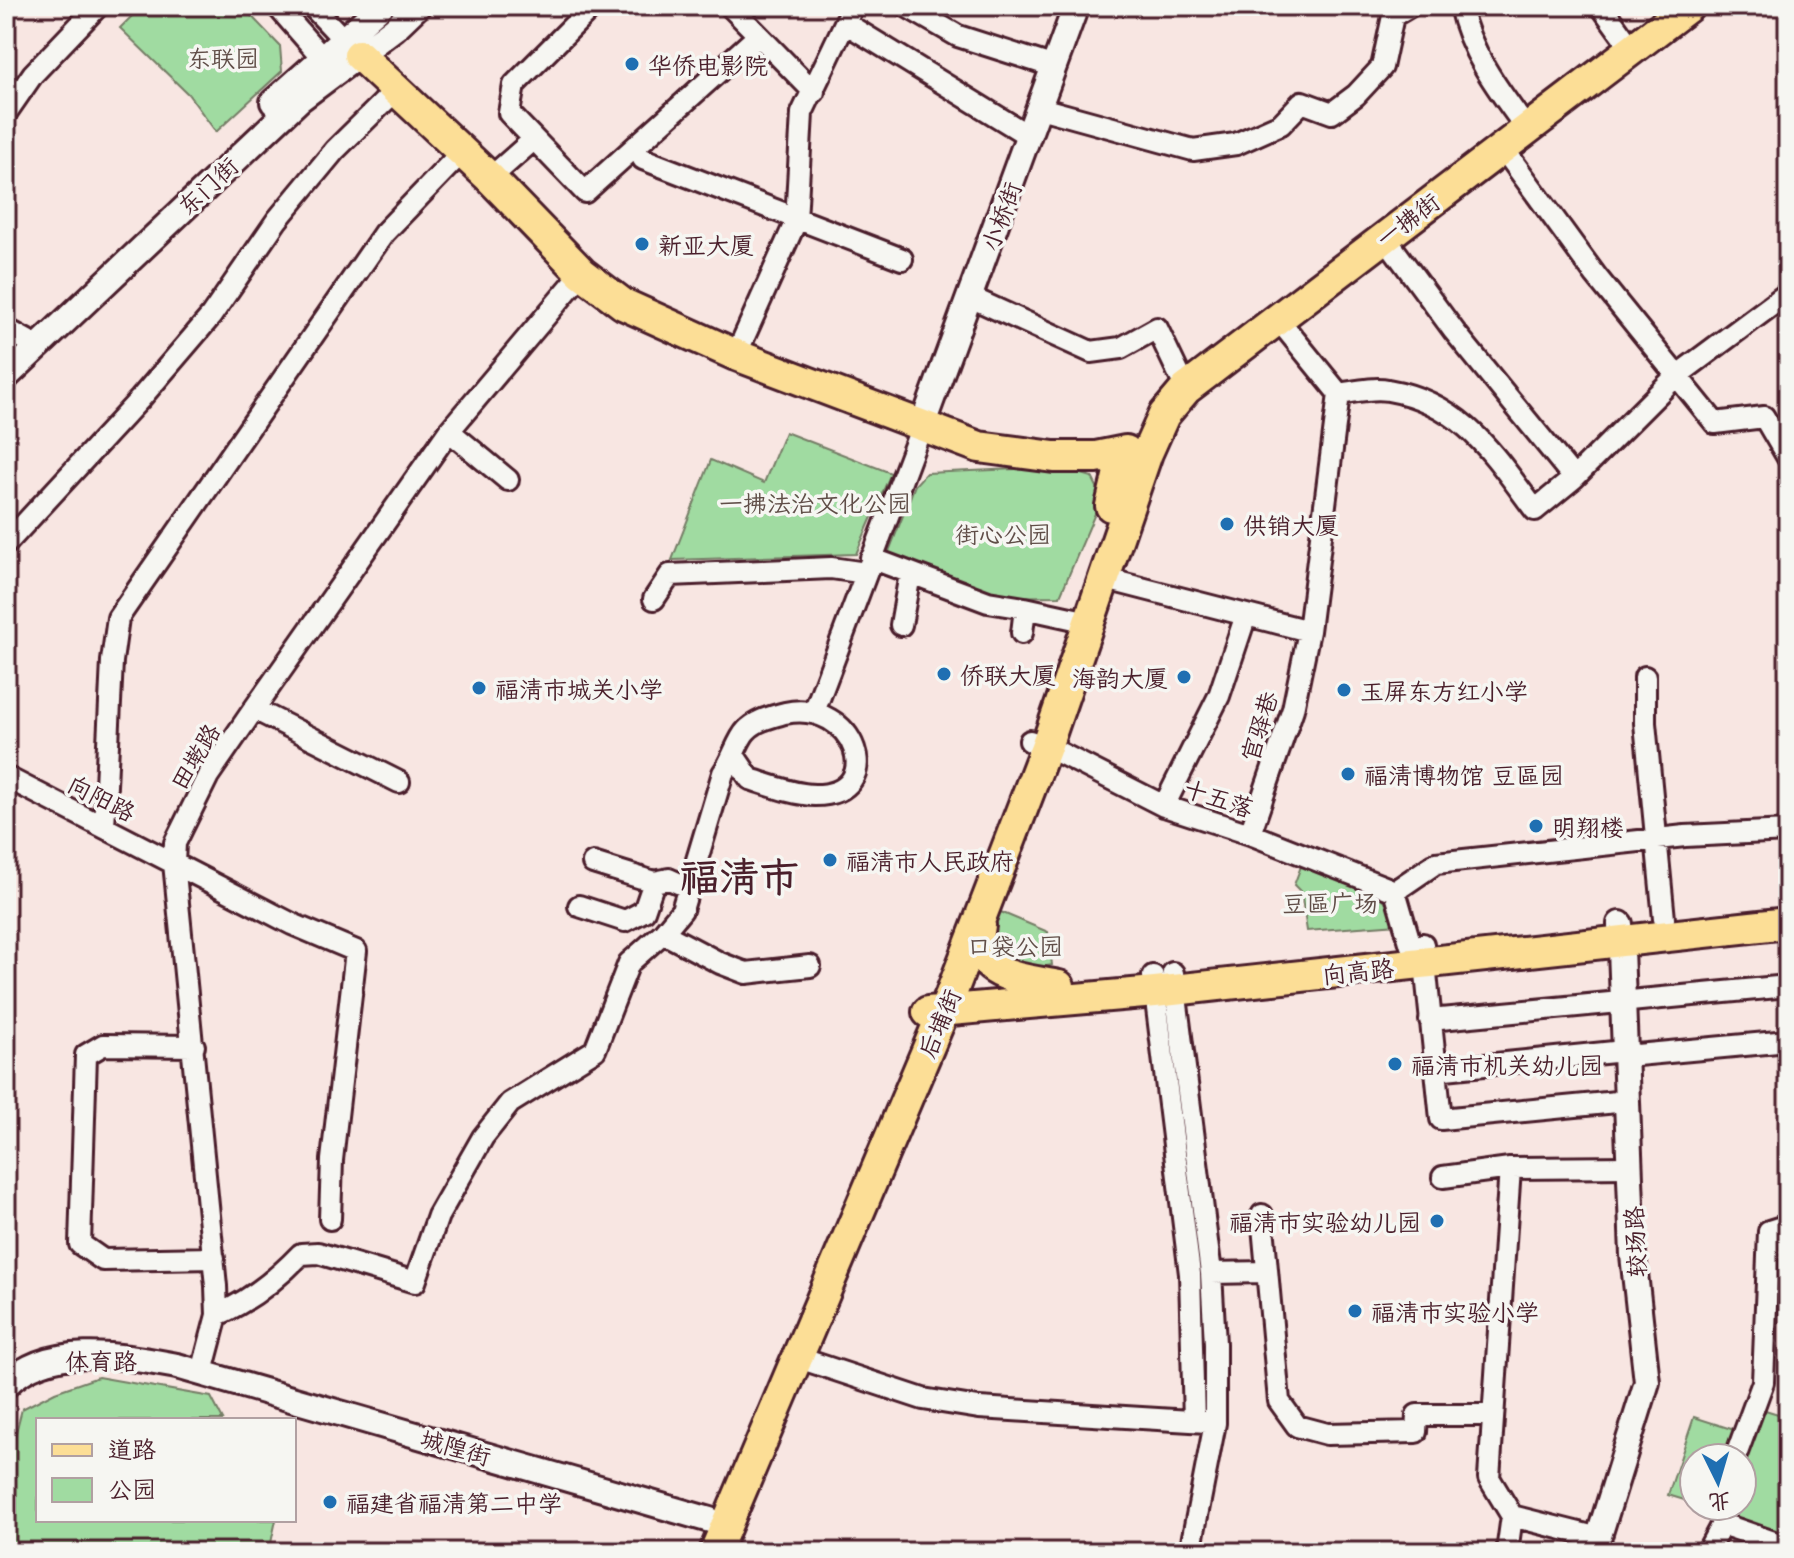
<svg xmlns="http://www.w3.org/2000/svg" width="1794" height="1558" font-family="'Playpen Sans','LXGW WenKai TC',sans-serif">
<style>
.green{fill:#a0dba1;stroke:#757d66;stroke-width:2}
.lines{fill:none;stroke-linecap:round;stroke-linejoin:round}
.minor-casing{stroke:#4a1f2b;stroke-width:26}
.tertiary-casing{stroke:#4a1f2b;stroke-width:30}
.primary-casing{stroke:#4a1f2b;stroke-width:36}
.minor{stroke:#f6f6f2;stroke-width:20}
.tertiary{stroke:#f6f6f2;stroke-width:24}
.primary{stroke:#fcde96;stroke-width:30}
.poi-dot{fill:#1f6fb2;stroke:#f6f6f2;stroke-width:3}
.labels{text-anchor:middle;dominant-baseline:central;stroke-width:7;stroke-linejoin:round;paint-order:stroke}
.park-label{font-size:24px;fill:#604e48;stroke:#f6f6f2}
.poi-label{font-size:24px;fill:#4a1f2b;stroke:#f6f6f2;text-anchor:start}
.street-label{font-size:24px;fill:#4a1f2b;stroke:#f6f6f2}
.town-label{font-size:40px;font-weight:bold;fill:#4a1f2b;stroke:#f6f6f2}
</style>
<rect width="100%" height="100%" fill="#f8e6e2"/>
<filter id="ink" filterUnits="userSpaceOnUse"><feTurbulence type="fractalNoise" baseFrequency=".0125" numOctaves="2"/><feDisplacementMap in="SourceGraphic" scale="16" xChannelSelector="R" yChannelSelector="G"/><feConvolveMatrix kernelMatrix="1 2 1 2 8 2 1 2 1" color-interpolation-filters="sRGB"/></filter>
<g filter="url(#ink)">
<path class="green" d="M142,6H242L280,46L282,71L216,132L188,94L120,28Z
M785,432L891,473L856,554L672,560L711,460L764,483Z
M1058,467L1092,477L1102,497L1060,596L990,597L888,554L915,485L926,473Z
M1303,861L1393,896L1398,924L1307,931L1301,892L1294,885Z
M996,910L1048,932L1052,965L1021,971L986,956Z
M98,1377L211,1397L223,1420H38V1520H276L269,1552H6V1471L22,1409L55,1392Z
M1762,1409L1788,1417V1539L1733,1522L1738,1506H1742L1751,1467L1742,1463V1458H1694V1503L1668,1495L1694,1417L1753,1436Z"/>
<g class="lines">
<defs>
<path id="minor" d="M277,6L332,69
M312,6L343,39
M593,6L514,85L509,113L585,192L758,36
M730,6L814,92
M906,6L958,36L1055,67
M1460,6C1470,53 1499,91 1527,129
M1601,6L1632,49
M845,23L1029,136
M1040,108L1193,150L1236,144L1281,124L1302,102L1332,113L1356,95L1382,67L1393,16L1410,6
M6,113L33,74L98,6
M1502,147L1596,276L1715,423L1764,417L1788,458
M643,159L902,259
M490,178L532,141
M1384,236L1454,331L1574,478
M970,297L1091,352L1121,348L1157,328L1186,389
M6,329L37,346
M736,355L796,221L802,113L853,6
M1339,394C1354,392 1373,387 1388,390C1463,403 1493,454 1535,510L1574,478L1675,377L1788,293
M449,431L508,480
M6,544L140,399L211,316L277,220L335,150L397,89
M871,558L988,602L1025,608L1022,633
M1106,579L1309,631
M654,599L670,575L831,568L866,573
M1025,608L1075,619
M901,625L910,574
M1645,677V723L1664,919
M254,709L399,782
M814,712L922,426
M1030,741L1058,752L1164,806L1250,834L1395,891
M6,777L292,924L356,951L332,1160L330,1219
M1164,806L1219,696L1246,615
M104,827L112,661L118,618L384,233L462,152
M1250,834L1293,709L1309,631L1339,394L1277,318
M593,863L654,882L669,879L689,888
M1395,891L1436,863L1685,836L1788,831
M1395,891L1411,946
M579,906L625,921L644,911L654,882
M663,933L720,963L746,973L810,966
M1425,962L1423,944L1441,1119L1627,1101
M1173,973L1211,1273L1215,1344V1423L1190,1552
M1153,976L1190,1274L1194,1421
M1430,1020L1788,986
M194,1046L103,1045L86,1055L80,1244L103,1260L214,1258
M1435,1070L1624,1051L1637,1055L1788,1041
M1443,1177L1510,1168L1631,1167
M1262,1215L1279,1401L1297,1426L1327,1434L1416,1432L1417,1415H1492
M1211,1273L1266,1272
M217,1315C250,1301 276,1280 301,1254L318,1253L415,1282L438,1216L483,1137L510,1103L595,1050L629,963L663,933L682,910L723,773C732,761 738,739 746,731C756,720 771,717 785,713C855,698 889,795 815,795C795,795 769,785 750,779L735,757
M799,1358L923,1399L979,1408L1207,1422
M202,1372L217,1315L216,1286L174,863L175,843L208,776L254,709L449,431L582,273
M1735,1458L1763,1382L1769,1231L1788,1225
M1512,1516L1599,1538
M1722,1524L1788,1547
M1507,1552L1512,1516L1489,1478L1510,1168
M1707,1552L1722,1524L1717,1506"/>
<path id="tertiary" d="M273,102L381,6
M6,377L299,100L395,28L418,6
M922,426L1076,6
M6,1385C49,1341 123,1356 177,1366L710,1520
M1594,1552L1647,1382L1633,1255L1620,924"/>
<path id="primary" d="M359,55L490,178L582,273L623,304L736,355L979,447L1054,457H1096L1126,451
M1106,455L1120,468L1111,506
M980,925C970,978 1021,978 1059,986
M928,1012L1155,992L1788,923
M715,1552L951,994L1046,747L1147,453L1164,415L1186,389L1689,6"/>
</defs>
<use href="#minor" class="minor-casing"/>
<use href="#tertiary" class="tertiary-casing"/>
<use href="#primary" class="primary-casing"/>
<use href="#minor" class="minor"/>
<use href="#tertiary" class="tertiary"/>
<use href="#primary" class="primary"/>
</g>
</g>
<g class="poi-dot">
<circle cx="632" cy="64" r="8"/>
<circle cx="642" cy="244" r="8"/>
<circle cx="1227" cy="524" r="8"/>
<circle cx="944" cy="674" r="8"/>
<circle cx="1184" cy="677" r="8"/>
<circle cx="479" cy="688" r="8"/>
<circle cx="1344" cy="690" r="8"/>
<circle cx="1348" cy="774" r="8"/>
<circle cx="1536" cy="826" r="8"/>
<circle cx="830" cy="860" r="8"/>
<circle cx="1395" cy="1064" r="8"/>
<circle cx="1437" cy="1221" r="8"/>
<circle cx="1355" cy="1311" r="8"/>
<circle cx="330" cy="1502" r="8"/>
</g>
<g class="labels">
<g class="park-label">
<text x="223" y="57">东联园</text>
<text x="815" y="502">一拂法治文化公园</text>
<text x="1003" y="533">街心公园</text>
<text x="1330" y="902">豆區广场</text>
<text x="1015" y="945">口袋公园</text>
</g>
<g class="poi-label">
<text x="648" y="64">华侨电影院</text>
<text x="658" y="244">新亚大厦</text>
<text x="1243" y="524">供销大厦</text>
<text x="960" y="674">侨联大厦</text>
<text x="1168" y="677" text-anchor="end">海韵大厦</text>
<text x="495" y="688">福清市城关小学</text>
<text x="1360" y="690">玉屏东方红小学</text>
<text x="1364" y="774">福清博物馆 豆區园</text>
<text x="1552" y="826">明翔楼</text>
<text x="846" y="860">福清市人民政府</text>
<text x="1411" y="1064">福清市机关幼儿园</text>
<text x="1421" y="1221" text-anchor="end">福清市实验幼儿园</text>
<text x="1371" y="1311">福清市实验小学</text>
<text x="346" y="1502">福建省福清第二中学</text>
</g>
<g class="street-label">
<text transform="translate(207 185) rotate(-43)">东门街</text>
<text transform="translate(1000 216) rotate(-70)">小桥街</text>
<text transform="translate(1407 219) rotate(-37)">一拂街</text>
<text transform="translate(1258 726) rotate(-73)">官驿巷</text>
<text transform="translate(194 756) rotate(-59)">田墘路</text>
<text transform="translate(102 797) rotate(27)">向阳路</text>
<text transform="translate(1219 797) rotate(18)">十五落</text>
<text transform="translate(1358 970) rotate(-6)">向高路</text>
<text transform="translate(938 1023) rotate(-67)">后埔街</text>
<text transform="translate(1634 1242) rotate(-93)">较场路</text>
<text x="101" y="1360">体育路</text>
<text transform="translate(456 1446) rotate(16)">城隍街</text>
</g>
<g class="town-label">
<text x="739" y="874">福清市</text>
</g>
</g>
<rect width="1794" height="1558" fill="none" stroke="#f6f6f2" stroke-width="32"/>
<rect x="16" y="16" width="1762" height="1526" fill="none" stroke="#4a1f2b" stroke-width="3" filter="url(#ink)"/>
<rect x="36" y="1418" width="260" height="104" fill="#f6f6f2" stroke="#b1a0a2" stroke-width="2"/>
<rect x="52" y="1444" width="40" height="12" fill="#fcde96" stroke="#b1a0a2" stroke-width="2"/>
<text x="108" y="1458" font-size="24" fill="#4a1f2b">道路</text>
<rect x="52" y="1478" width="40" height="24" fill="#a0dba1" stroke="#b1a0a2" stroke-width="2"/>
<text x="108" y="1498" font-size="24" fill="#4a1f2b">公园</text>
<g transform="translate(1718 1482) rotate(175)"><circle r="38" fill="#f6f6f2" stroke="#b1a0a2" stroke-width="2"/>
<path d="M0-6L14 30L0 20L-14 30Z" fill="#1f6fb2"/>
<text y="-12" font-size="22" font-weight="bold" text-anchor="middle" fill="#4a1f2b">北</text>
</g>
</svg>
